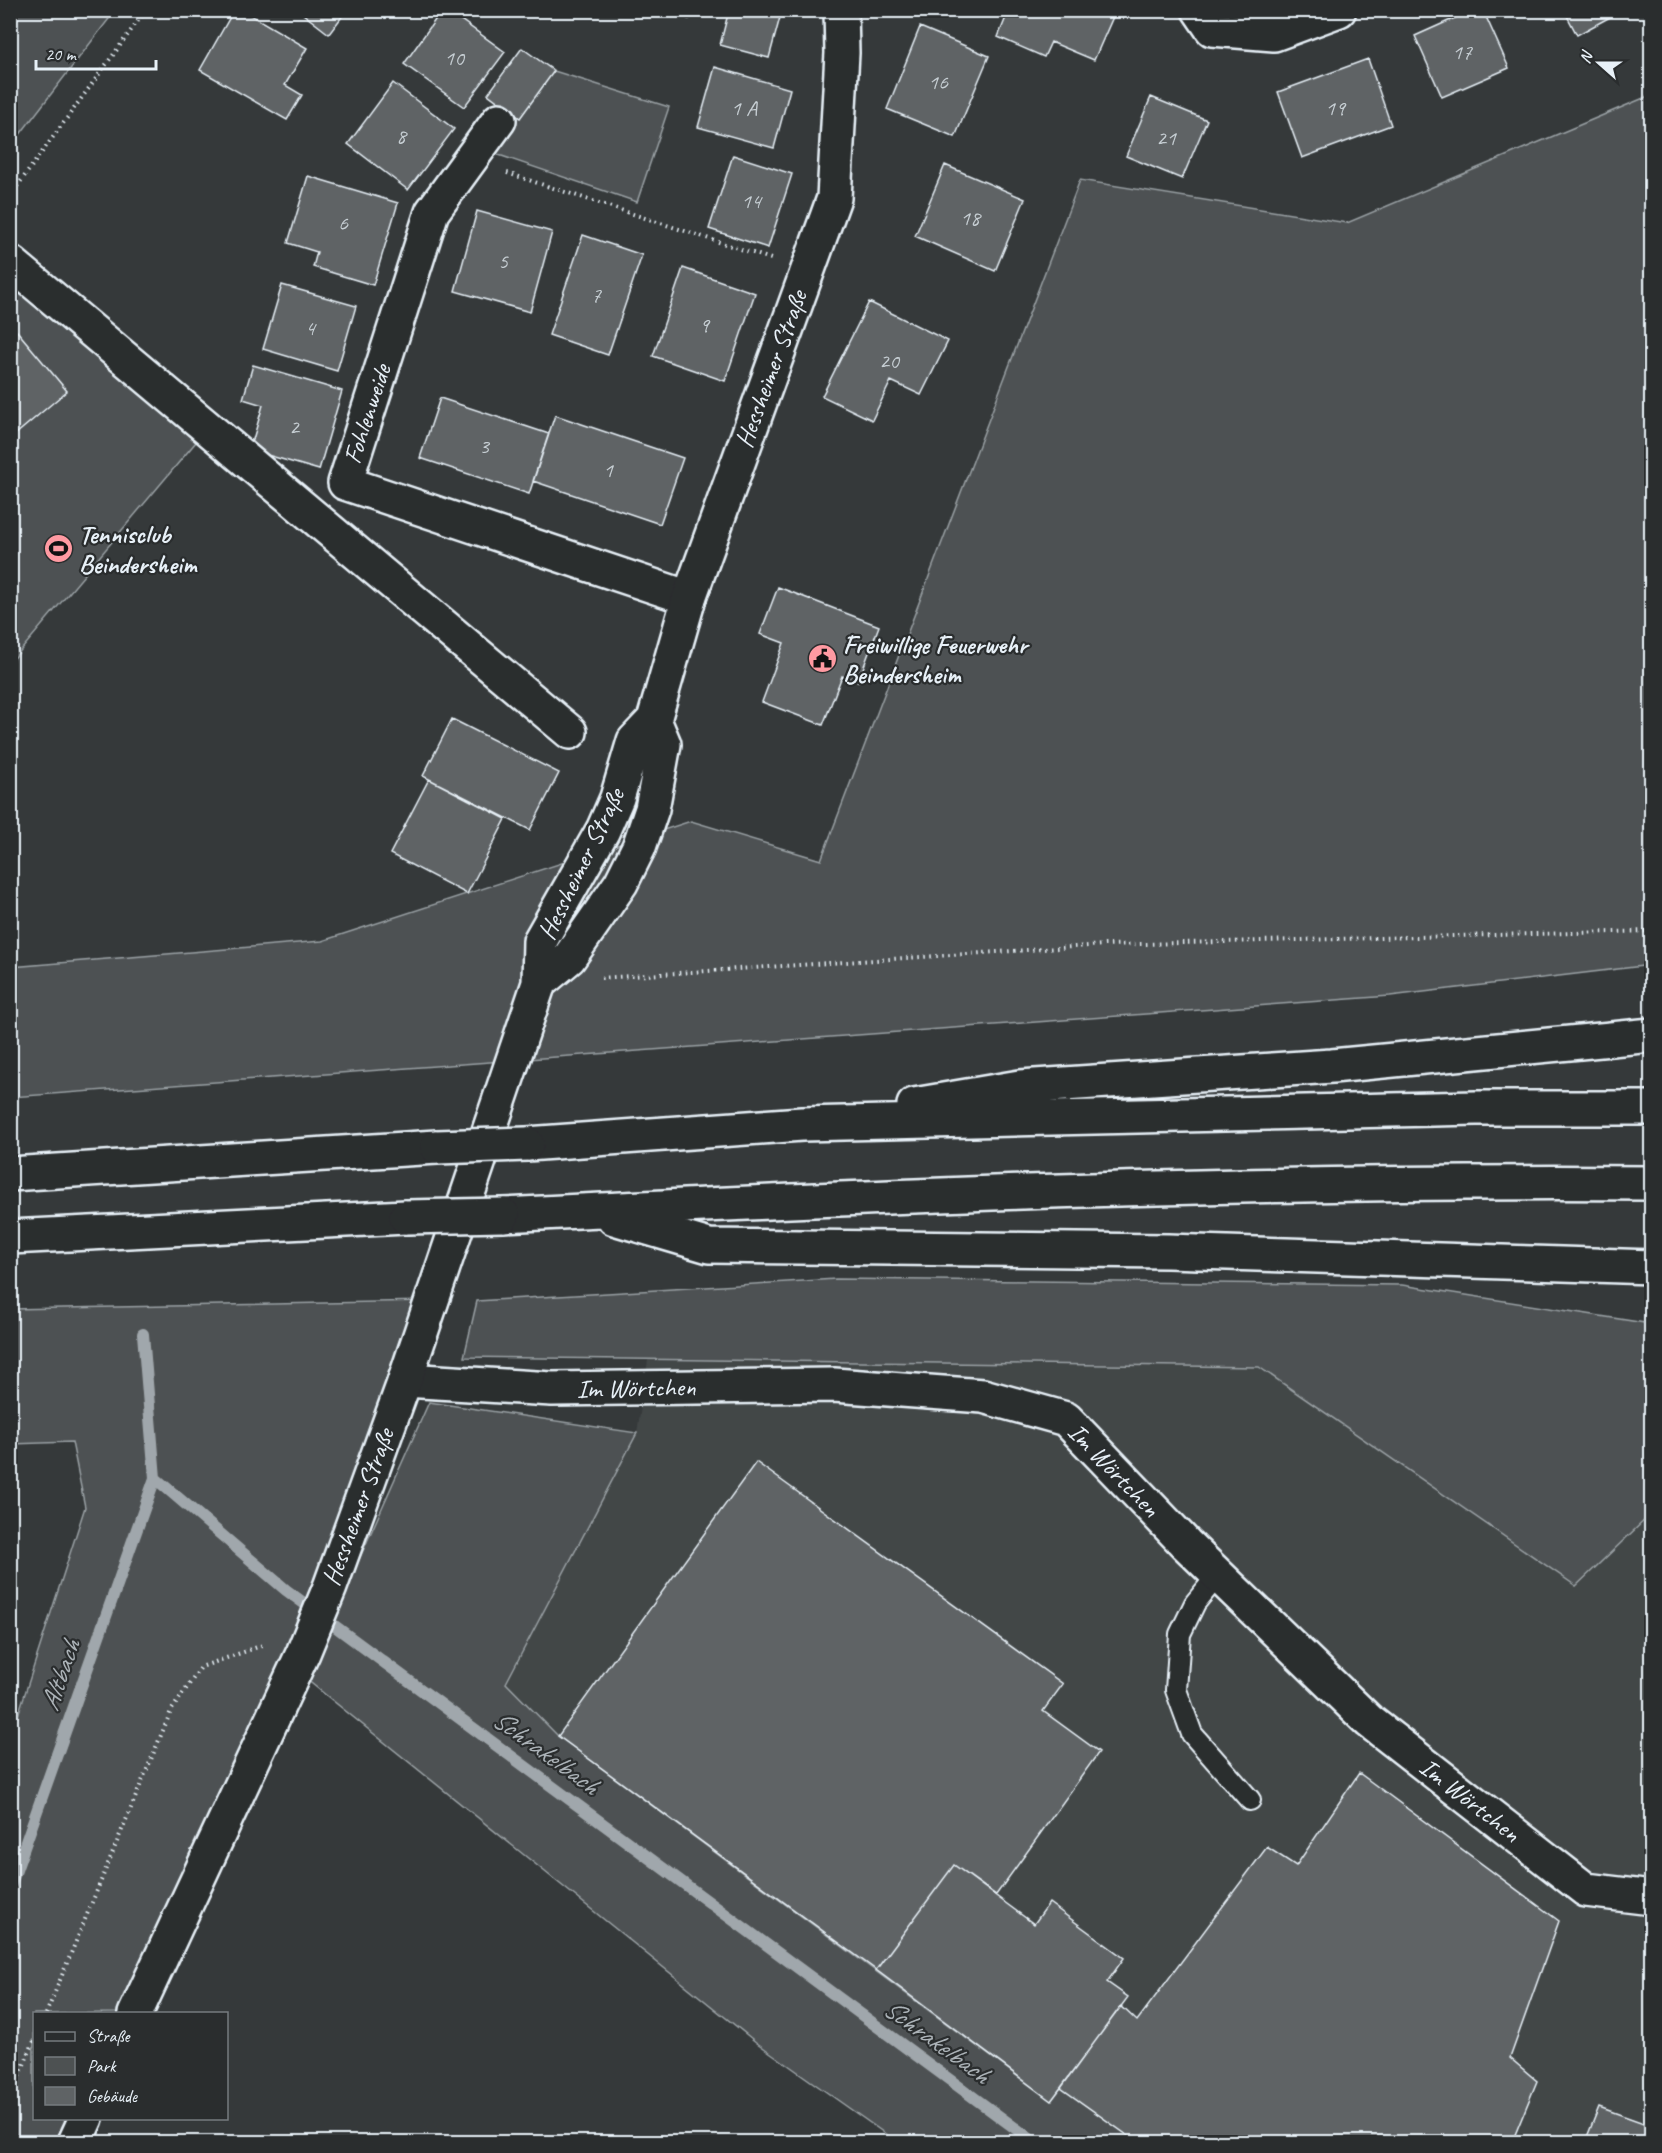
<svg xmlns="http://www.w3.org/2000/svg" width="1662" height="2153" font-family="Caveat,sans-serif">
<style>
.built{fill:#424647}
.green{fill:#4d5152;stroke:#9aa1a5;stroke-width:1.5}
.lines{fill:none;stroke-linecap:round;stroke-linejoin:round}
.stream{stroke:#a0a7ac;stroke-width:12}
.building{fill:#5f6365;stroke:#e8f1f8;stroke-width:1.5}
.service-casing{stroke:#e8f1f8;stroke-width:24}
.minor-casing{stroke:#e8f1f8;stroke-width:38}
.tertiary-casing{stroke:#e8f1f8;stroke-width:38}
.motorway-casing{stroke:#e8f1f8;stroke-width:38}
.path{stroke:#e8f1f8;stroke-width:4;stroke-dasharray:1.5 4.5;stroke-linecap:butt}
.service{stroke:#2a2d2e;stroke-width:20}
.minor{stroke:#2a2d2e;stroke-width:33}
.tertiary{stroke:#2a2d2e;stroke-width:33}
.motorway{stroke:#2a2d2e;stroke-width:33}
.motorway-bridge-casing{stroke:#e8f1f8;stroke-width:38;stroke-linecap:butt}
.motorway-bridge{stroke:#2a2d2e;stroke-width:33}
.labels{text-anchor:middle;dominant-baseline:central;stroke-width:4.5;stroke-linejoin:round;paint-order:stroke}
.number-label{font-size:22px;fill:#c6ced3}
.street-label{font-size:26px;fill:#e8f1f8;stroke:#2a2d2e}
.poi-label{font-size:26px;font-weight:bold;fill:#e8f1f8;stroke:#2a2d2e;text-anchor:start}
.water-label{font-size:27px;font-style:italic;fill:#acb3b8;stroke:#2a2d2e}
</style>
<rect width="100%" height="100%" fill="#35393a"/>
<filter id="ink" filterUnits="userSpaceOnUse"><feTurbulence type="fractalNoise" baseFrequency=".0167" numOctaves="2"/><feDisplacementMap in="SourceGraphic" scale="12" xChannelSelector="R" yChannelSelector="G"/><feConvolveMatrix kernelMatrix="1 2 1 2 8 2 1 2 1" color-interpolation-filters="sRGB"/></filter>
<g filter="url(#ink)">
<path class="built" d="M648,1360L1259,1367L1575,1586L1651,1514V2142H1137L1062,2088L1051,2101L558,1736L506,1683L637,1433Z"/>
<path class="green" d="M11,10L115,11L11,146L10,11Z
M554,71L669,107L637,202L493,153L516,115L520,118Z
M1651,95V965L1390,996L11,1097V967L322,941L691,821L821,860L1080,180L1347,223Z
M11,277L201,436L11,662Z
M836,1279L1402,1285L1651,1324V1514L1576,1586L1259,1367L464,1357L477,1301Z
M428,1301L381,1448L120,2013L34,2014V2118L70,2119L58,2142H11L10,1740L85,1507L72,1442L11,1444L10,1309Z
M429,1402L637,1433L506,1683L558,1736L1051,2101L1061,2088L1137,2142H897L757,2043L306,1679Z"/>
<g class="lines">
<path class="stream" d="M143,1334L155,1478L286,1590L1034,2142
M10,1887L155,1478"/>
</g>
<path class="building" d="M234,10H242L307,48L285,85L302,95L287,120L200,70Z
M298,10H347L329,34Z
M442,10H447L505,52L464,107L404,64Z
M659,10H692L689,19Z
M729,10H782L769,58L720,45Z
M1009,10H1116L1094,60L1051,42L1044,57L998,37Z
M1473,10H1483L1509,68L1442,97L1415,36Z
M1564,10H1623L1577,35Z
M920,27L989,56L955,137L887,109Z
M522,48L554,71L520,118L488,94Z
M1368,59L1391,125L1302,158L1278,92Z
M715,67L790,89L774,148L698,127Z
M393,83L454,129L408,190L348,144Z
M1151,97L1207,120L1182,179L1126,156Z
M733,155L792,174L768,248L709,229Z
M945,165L1025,199L995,271L915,236Z
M308,176L398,203L373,285L313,267L317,252L288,243Z
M477,211L552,232L530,312L455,291Z
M583,235L642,255L608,355L549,335Z
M683,268L755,293L725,381L653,356Z
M282,285L356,306L337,371L263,349Z
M869,302L948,341L921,395L891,381L872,420L822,396Z
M17,331L67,391L16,434L10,428V336Z
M253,365L342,391L319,470L250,450L263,405L243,399Z
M440,398L549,434L529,494L420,458Z
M555,415L683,458L660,524L533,481Z
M778,587L879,626L858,682L842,676L823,725L762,702L784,643L760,634Z
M452,719L559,773L530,830L423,776Z
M429,779L506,819L467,894L390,854Z
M756,1462L1063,1684L1043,1711L1099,1752L996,1895L954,1865L876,1970L558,1736Z
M1359,1773L1559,1921L1510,2058L1537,2081L1512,2142H1137L1061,2088L1121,2006L1137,2021L1267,1847L1296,1866Z
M954,1865L1034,1924L1049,1903L1124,1958L1107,1982L1128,1997L1051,2101L876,1970Z
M1599,2107L1652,2126V2142H1585Z"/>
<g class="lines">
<defs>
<path id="service" d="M1218,1575L1195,1603L1180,1634L1176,1690L1192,1734L1250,1800"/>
<path id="minor" d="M1199,10L1212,29L1274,34L1339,10
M499,120L432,212L345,483L689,598
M10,262L570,732
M405,1380L552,1389L834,1385L983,1396L1066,1419L1186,1544L1369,1721L1586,1890L1652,1898"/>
<path id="tertiary" d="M539,983L569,958L621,883L639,847L652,809L664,744L654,720
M135,2014L303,1653L330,1587L405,1380L539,983L540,941L603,830L617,798L634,741L654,720L689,598L834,198L842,53L841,10
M75,2142L86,2118"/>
<path id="motorway" d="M914,1105L1020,1087L1332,1066L1652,1035
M527,1144L802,1124L1476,1108H1652
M10,1174L437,1147
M503,1215C885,1195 1269,1180 1652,1183
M614,1218L709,1246L1168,1251L1652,1267
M10,1237L406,1217"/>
</defs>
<use href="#service" class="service-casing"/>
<use href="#minor" class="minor-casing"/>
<use href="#tertiary" class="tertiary-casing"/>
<use href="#motorway" class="motorway-casing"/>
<path class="path" d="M507,173L774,260
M10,196L146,10
M601,978L1104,945L1652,931
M46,2014L171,1711L201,1667L266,1644
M10,2098L34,2041"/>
<use href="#service" class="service"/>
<use href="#minor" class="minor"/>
<use href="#tertiary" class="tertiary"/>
<use href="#motorway" class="motorway"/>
<defs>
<path id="motorway-bridge" d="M437,1147L527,1144
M406,1217L503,1215"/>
</defs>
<use href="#motorway-bridge" class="motorway-bridge-casing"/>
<use href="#motorway-bridge" class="motorway-bridge"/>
</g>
</g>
<defs>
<symbol id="stadium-disc" viewBox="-11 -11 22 22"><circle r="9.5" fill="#ff9aa2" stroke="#2a2d2e"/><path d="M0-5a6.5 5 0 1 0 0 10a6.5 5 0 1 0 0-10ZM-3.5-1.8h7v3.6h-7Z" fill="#111"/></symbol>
<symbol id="civic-disc" viewBox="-11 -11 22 22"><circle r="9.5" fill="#ff9aa2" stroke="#2a2d2e"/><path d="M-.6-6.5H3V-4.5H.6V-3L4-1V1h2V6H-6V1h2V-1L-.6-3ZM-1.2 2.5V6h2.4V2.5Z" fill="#111"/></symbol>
</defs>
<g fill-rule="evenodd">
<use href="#stadium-disc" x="42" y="532" width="33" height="33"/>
<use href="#civic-disc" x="806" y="642" width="33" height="33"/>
</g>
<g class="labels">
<g class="number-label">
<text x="1462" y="52">17</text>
<text x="454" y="58">10</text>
<text x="938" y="82">16</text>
<text x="744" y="108">1 A</text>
<text x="1335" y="108">19</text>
<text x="401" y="136">8</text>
<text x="1166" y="138">21</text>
<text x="751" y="201">14</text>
<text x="970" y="218">18</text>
<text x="343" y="223">6</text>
<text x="503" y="261">5</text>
<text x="596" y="295">7</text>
<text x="704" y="325">9</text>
<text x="310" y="328">4</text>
<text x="889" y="361">20</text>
<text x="294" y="427">2</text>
<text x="484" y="446">3</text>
<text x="608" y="470">1</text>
</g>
<g class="street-label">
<text transform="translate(771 369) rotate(-70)">Hessheimer Straße</text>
<text transform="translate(367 414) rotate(-72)">Fohlenweide</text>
<text transform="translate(581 864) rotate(-64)">Hessheimer Straße</text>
<text transform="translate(636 1388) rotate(-1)">Im Wörtchen</text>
<text transform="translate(1114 1470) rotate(46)">Im Wörtchen</text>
<text transform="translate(358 1507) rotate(-70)">Hessheimer Straße</text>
<text transform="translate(1470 1800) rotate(38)">Im Wörtchen</text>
</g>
<g class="poi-label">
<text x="79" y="534">Tennisclub<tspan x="79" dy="30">Beindersheim</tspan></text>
<text x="843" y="644">Freiwillige Feuerwehr<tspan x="843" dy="30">Beindersheim</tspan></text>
</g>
<g class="water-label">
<text transform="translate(60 1675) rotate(-71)">Altbach</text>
<text transform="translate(546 1752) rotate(36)">Schrakelbach</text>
<text transform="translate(937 2041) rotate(36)">Schrakelbach</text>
</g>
</g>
<rect width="1662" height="2153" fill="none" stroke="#2a2d2e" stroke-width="36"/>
<rect x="18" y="18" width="1626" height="2117" fill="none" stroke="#e8f1f8" stroke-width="2" filter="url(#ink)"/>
<rect x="33" y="2012" width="195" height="108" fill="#2a2d2e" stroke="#767b7f" stroke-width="1.5"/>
<rect x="45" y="2032" width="30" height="9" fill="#2a2d2e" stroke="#767b7f" stroke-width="1.5"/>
<text x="87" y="2042" font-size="18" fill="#e8f1f8">Straße</text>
<rect x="45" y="2057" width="30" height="18" fill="#4d5152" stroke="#767b7f" stroke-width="1.5"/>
<text x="87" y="2072" font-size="18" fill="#e8f1f8">Park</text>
<rect x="45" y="2087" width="30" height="18" fill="#5f6365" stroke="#767b7f" stroke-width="1.5"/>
<text x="87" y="2102" font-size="18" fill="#e8f1f8">Gebäude</text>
<g transform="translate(1599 63) rotate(291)" stroke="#2a2d2e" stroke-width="4.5" paint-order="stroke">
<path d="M0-4.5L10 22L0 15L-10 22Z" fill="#e8f1f8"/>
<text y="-9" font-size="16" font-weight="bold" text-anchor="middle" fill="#e8f1f8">N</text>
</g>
<path d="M36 60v9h120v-9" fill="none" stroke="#e8f1f8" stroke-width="3"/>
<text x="45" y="60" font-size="18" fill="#e8f1f8" stroke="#2a2d2e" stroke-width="4.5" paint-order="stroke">20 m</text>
</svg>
